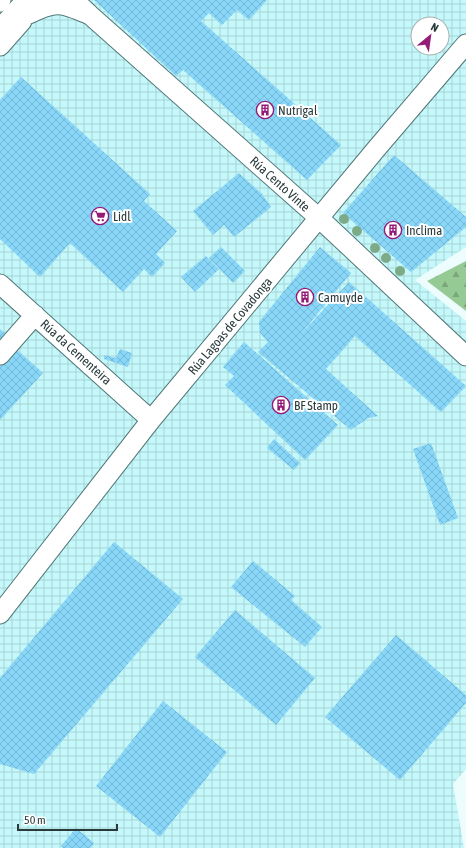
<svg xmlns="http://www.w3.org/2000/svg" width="466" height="848" font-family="'Asap Condensed',sans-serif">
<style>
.industrial{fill:url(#industrial-grid);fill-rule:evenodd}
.forest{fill:url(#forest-firs)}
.building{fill:url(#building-cross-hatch)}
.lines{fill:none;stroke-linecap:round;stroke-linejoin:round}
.minor-casing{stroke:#517879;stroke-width:21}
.major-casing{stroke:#517879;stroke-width:24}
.minor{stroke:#fff;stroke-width:19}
.major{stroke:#fff;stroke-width:22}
.tree{fill:#7eab87}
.labels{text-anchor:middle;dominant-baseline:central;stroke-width:4;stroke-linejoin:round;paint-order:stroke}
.poi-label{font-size:13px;fill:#2a3a3b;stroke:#fff;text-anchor:start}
.street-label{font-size:13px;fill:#2a3a3b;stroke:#fff}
</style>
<defs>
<pattern id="industrial-grid" width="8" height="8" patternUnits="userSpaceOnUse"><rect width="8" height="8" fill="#c4f8fa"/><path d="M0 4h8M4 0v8" fill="none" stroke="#a9d5d7"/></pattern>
<pattern id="forest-firs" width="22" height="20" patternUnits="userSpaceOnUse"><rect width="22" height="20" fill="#96ca95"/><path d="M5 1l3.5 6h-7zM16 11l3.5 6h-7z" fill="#7ba57b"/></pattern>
<pattern id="building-cross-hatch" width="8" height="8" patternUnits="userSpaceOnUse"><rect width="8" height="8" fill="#88d7f9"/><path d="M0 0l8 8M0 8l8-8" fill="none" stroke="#76b9d6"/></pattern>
</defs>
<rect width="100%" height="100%" fill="#edfdfe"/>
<path class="industrial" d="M0,0H466V247L415,280L466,321V769L453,784L464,848H0ZM418,24H442V48H418Z"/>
<path class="forest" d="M466,261V311L427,281Z"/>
<path class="building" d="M94,0H267L249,20L237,10L222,25L209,13L201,21L341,145L307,180L183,70L176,76Z
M21,77L150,194L144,201L177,231L156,254L165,263L152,277L144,269L123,292L70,243L40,277L0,239V100Z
M394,155L466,217V227L411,272L343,213Z
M239,173L262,194L271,207L234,237L224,225L213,235L193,211Z
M221,247L245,271L233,283L209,258Z
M320,247L351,273L300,335L349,282L466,386L441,412L355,336L326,369L378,416L368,418L351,430L258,352L268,342L260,333L259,322Z
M206,256L219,269L195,292L181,277Z
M0,329L9,337L0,347Z
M244,342L338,425L305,460L225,385L234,376L223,367Z
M16,349L43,373L0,420V366Z
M120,349L132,353L128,367L104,359V355L116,358Z
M274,439L300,463L294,470L267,448Z
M431,443L458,518L440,525L413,449Z
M114,542L183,599L34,774L0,764V678Z
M253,561L295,596L291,600L322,627L305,647L231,587Z
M235,610L315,678L276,725L195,657Z
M396,635L466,695V703L400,780L325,717Z
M163,701L227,752L160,837L96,786Z
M76,828L94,843L90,848H63L61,846Z"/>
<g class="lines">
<defs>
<path id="minor" d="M0,2L1,0
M29,14C57,0 62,3 90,15L74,0
M90,15L320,219L466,356
M0,46L22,21
M0,284L151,420
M0,355L35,315
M0,614L151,420L377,148L466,44"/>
<path id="major" d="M0,31L28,0"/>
</defs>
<use href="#minor" class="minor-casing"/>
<use href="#major" class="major-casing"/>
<use href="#minor" class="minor"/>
<use href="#major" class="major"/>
</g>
<g class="tree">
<circle cx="344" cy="219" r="5"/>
<circle cx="357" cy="231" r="5"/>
<circle cx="375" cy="248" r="5"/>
<circle cx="386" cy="258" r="5"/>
<circle cx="400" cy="271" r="5"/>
</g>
<defs>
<symbol id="building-ring" viewBox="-11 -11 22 22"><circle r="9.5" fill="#fff" stroke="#941b77" stroke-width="1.5"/><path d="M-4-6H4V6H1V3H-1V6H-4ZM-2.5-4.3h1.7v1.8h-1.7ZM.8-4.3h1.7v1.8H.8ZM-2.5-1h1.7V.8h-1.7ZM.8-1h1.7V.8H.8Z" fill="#941b77"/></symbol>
<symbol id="supermarket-ring" viewBox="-11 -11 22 22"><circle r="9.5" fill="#fff" stroke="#941b77" stroke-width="1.5"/><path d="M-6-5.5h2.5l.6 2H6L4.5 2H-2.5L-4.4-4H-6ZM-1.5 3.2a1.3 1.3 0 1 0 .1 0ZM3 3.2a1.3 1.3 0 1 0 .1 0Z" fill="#941b77"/></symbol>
</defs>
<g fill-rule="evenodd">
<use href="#building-ring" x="255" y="100" width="20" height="20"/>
<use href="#supermarket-ring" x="90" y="206" width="20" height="20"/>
<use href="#building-ring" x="383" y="220" width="20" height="20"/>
<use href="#building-ring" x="295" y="287" width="20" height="20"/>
<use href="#building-ring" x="271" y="395" width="20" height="20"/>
</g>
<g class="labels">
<g class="poi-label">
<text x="278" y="110">Nutrigal</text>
<text x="113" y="216">Lidl</text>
<text x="406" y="230">Inclima</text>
<text x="318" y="297">Camuyde</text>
<text x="294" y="405">BF Stamp</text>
</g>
<g class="street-label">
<text transform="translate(280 184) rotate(42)">Rúa Cento Vinte</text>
<text transform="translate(230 326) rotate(-50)">Rúa Lagoas de Covadonga</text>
<text transform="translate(76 352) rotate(42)">Rúa da Cementeira</text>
</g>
</g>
<g transform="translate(430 36) rotate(29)"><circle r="19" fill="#ffffff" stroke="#aab0b1"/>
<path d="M0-3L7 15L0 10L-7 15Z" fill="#941b77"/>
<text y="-6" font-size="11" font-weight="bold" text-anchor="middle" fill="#2a3a3b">N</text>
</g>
<path d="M18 824v6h99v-6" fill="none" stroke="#2a3a3b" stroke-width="2"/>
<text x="24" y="824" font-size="12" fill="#2a3a3b" stroke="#ffffff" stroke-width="3" paint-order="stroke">50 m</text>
</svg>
